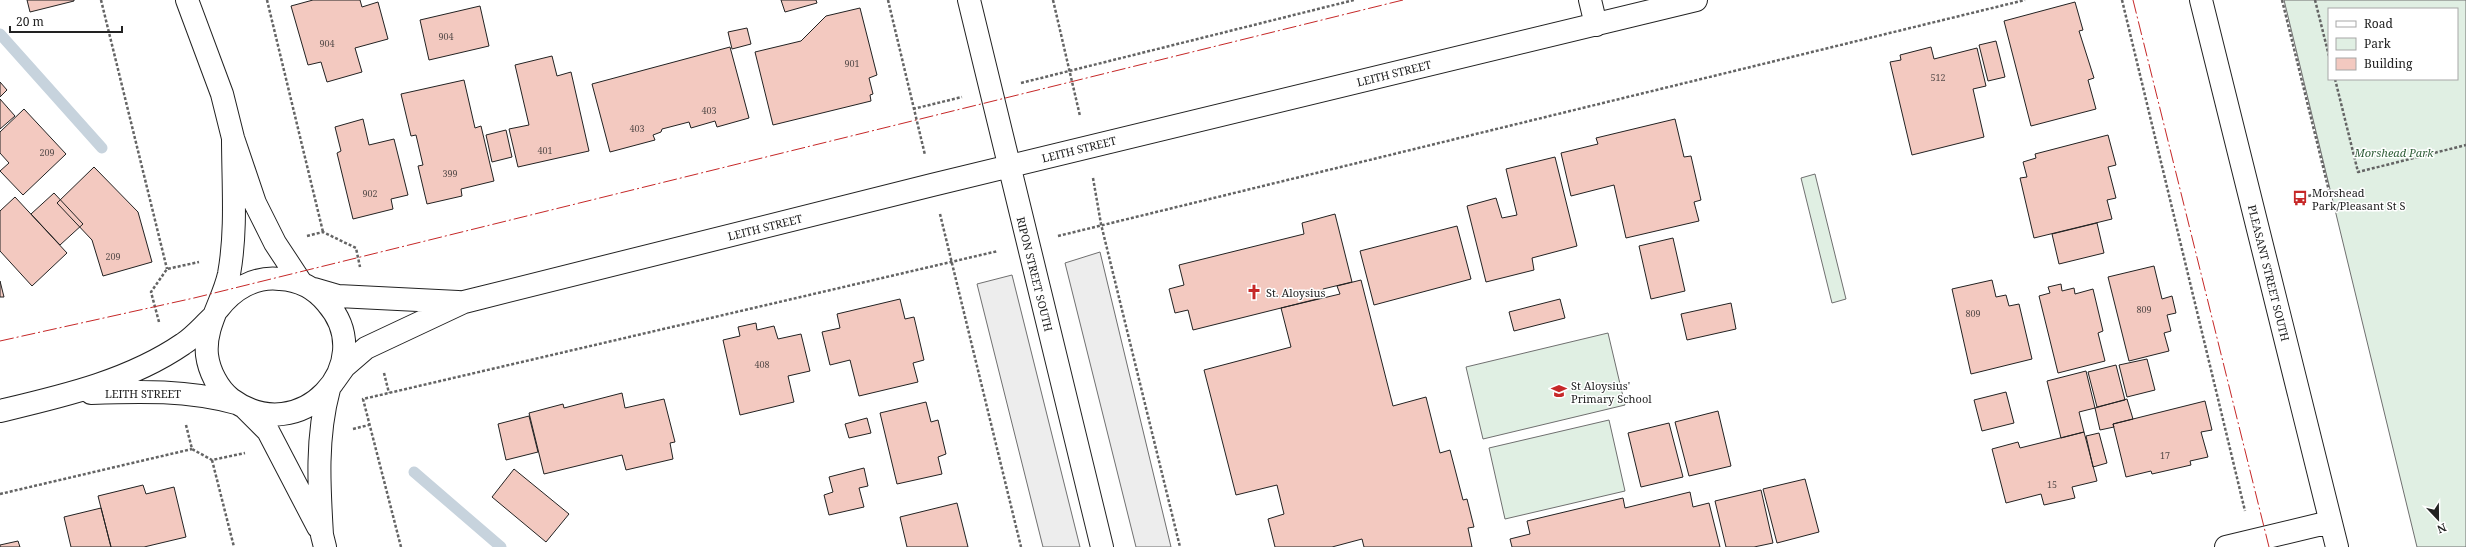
<svg xmlns="http://www.w3.org/2000/svg" width="2466" height="547" font-family="'Noto Serif',serif">
<style>
.green{fill:#e0efe3;stroke:#6f6f6f;fill-rule:evenodd}
.parking{fill:#ededed;stroke:#6f6f6f}
.lines{fill:none;stroke-linecap:round;stroke-linejoin:round}
.stream{stroke:#c7d3dd;stroke-width:11}
.building{fill:#f3c9c0;stroke:#222}
.minor-casing{stroke:#222;stroke-width:24}
.path{stroke:#646464;stroke-width:2.5;stroke-dasharray:3 2;stroke-linecap:butt}
.minor{stroke:#fff;stroke-width:22}
.power{stroke:#c62828;stroke-width:1;stroke-dasharray:14 3 2 3;stroke-linecap:butt}
.labels{text-anchor:middle;dominant-baseline:central;stroke-width:3;stroke-linejoin:round;paint-order:stroke}
.number-label{font-size:9px;fill:#564c4a}
.street-label{font-size:11px;fill:#222;stroke:#fff}
.park-label{font-size:11px;font-style:italic;fill:#2f5e38;stroke:#fff}
.poi-label{font-size:11px;fill:#222;stroke:#fff;text-anchor:start}
</style>
<rect width="100%" height="100%" fill="#fff"/>
<path class="green" d="M2284,0H2466V547H2417ZM2329,9H2457V79H2329Z
M1815,174L1846,299L1832,303L1801,178Z
M1608,333L1625,405L1483,439L1466,367Z
M1609,420L1625,491L1505,519L1489,448Z"/>
<path class="parking" d="M1100,252L1171,547H1136L1065,263Z
M1012,275L1080,547H1043L977,284Z"/>
<g class="lines">
<path class="stream" d="M0,34L102,148
M414,472L501,547"/>
</g>
<path class="building" d="M27,0H74V1L30,12Z
M313,0H360L362,7L378,2L388,39L355,48L362,72L327,82L321,62L308,65L291,6Z
M781,0H816L817,3L785,12Z
M2075,2L2083,30L2079,31L2094,78L2088,80L2096,109L2031,126L2004,21Z
M480,6L489,46L429,60L420,20Z
M860,8L877,75L869,78L873,94L870,95L871,101L773,125L755,52L801,41L826,16Z
M747,28L751,44L732,49L728,32Z
M1996,41L2005,77L1988,81L1979,45Z
M730,47L749,118L717,127L715,121L691,128L689,122L662,129L661,132L653,135L655,140L610,152L592,84Z
M1931,47L1934,59L1977,48L1986,86L1973,89L1984,137L1912,155L1890,62L1901,60L1900,55Z
M552,56L557,76L571,72L589,151L518,167L509,129L529,125L515,65Z
M464,80L475,128L481,126L494,181L461,189L462,196L427,204L418,166L423,165L416,135L411,136L401,94Z
M0,82L7,90L0,97Z
M0,99L15,116L0,129Z
M24,109L66,154L23,195L0,171L9,163L0,153V132Z
M363,119L369,145L394,139L408,195L391,199L393,209L353,219L337,153L341,151L335,127Z
M1675,119L1684,157L1691,156L1701,200L1694,202L1699,221L1626,238L1614,185L1571,196L1561,153L1598,144L1596,138Z
M506,130L512,157L492,162L486,135Z
M2108,135L2116,165L2108,167L2116,198L2107,200L2112,219L2034,238L2020,178L2027,177L2023,162L2036,158L2035,154Z
M1555,157L1577,246L1532,258L1534,270L1486,282L1467,206L1496,198L1502,218L1517,215L1506,169Z
M94,167L138,212L152,262L103,276L92,240L57,203Z
M54,193L83,224L60,245L31,214Z
M15,197L67,253L32,286L0,251V211Z
M1335,214L1352,282L1323,289L1325,297L1193,330L1188,310L1175,313L1169,289L1184,285L1179,265L1304,234L1302,223Z
M2097,223L2104,253L2059,264L2052,234Z
M1457,226L1471,279L1374,305L1360,251Z
M1673,238L1685,291L1651,299L1639,246Z
M2154,266L2162,299L2172,296L2176,313L2167,315L2171,331L2164,333L2169,351L2129,361L2108,277Z
M1361,280L1393,406L1426,397L1440,453L1450,450L1463,500L1467,499L1474,527L1468,528L1472,547H1364L1362,539L1332,547H1275L1268,519L1284,514L1277,485L1236,495L1204,370L1291,347L1281,308L1340,294L1337,286Z
M1992,280L1996,297L2006,295L2009,306L2019,304L2032,359L1971,374L1952,289Z
M0,281L4,297H0Z
M2061,284L2062,291L2074,288L2075,294L2093,289L2103,331L2098,333L2105,361L2058,373L2039,296L2050,293L2048,287Z
M900,299L905,319L914,317L924,360L913,363L918,382L859,396L850,360L830,365L822,332L840,328L837,314Z
M1560,299L1565,318L1514,331L1509,312Z
M1731,303L1736,329L1687,340L1681,314Z
M756,323L757,330L774,326L778,339L801,334L810,371L788,376L794,402L740,415L723,340L740,336L738,327Z
M2147,359L2155,390L2127,397L2119,365Z
M2116,365L2125,400L2097,407L2088,372Z
M2086,371L2095,408L2079,412L2084,432L2061,438L2047,381Z
M2006,392L2014,423L1982,431L1974,400Z
M622,393L625,408L664,399L675,442L670,443L673,459L626,470L622,455L544,474L529,413L563,404L564,408Z
M2127,399L2133,419L2113,424L2114,427L2100,430L2095,408Z
M2205,401L2212,430L2201,432L2208,457L2190,461L2191,465L2152,474L2151,471L2126,477L2113,424Z
M926,402L931,422L938,420L946,454L938,457L942,474L897,484L880,413Z
M1718,411L1731,466L1689,476L1675,422Z
M529,416L538,452L506,460L498,424Z
M867,418L871,433L849,438L845,424Z
M1669,423L1683,477L1641,487L1628,433Z
M2084,432L2097,481L2072,487L2075,498L2044,505L2041,494L2006,503L1992,449L2018,442L2020,448Z
M2099,433L2107,463L2093,467L2086,436Z
M864,468L868,486L859,488L864,507L829,515L824,495L833,492L829,477Z
M514,469L569,514L546,542L492,497Z
M1805,479L1819,532L1777,543L1763,489Z
M143,485L146,494L174,487L186,537L144,547H111L98,496Z
M1761,490L1773,543L1754,547H1726L1715,501Z
M1690,492L1693,507L1709,503L1720,547H1512L1510,539L1530,534L1527,521L1623,498L1625,508Z
M957,503L968,547H907L900,517Z
M101,508L111,547H71L64,517Z
M18,541L20,547H0V545Z"/>
<g class="lines">
<defs>
<path id="minor" d="M187,0L222,94L233,138L255,203L275,243L302,284
M969,0L1102,547
M1590,0L1596,25
M2201,0L2337,547
M314,289L338,296L458,302
M218,309C233,289 255,276 280,279C299,280 315,288 327,303C380,363 300,450 231,399C218,389 209,371 207,355C204,326 223,302 229,274C237,230 233,183 233,138
M334,381L344,367L366,348L464,302L932,185L1696,0
M91,393C141,391 187,390 236,403
M246,409L268,431L318,527
M0,411C63,396 129,381 183,344C194,337 203,326 213,317
M325,547L322,535C319,486 316,437 329,389
M2226,547L2330,522"/>
</defs>
<use href="#minor" class="minor-casing"/>
<path class="path" d="M101,0L167,269
M267,0L323,232
M888,0L925,155
M1053,0L1080,116
M2122,0L2245,511
M2282,0L2329,191L2300,198
M2315,0L2329,56
M2335,79L2358,172L2466,145
M1021,83L1354,0
M913,109L962,97
M1093,178L1101,224L1180,547
M940,214L1021,547
M307,236L323,232L356,248L360,267
M1058,236L2025,0
M159,322L151,292L167,269L199,262
M384,373L389,393
M186,425L192,449L212,460L245,453
M353,429L369,425
M212,460L234,547
M0,494L192,449
M401,547L363,399L998,251"/>
<use href="#minor" class="minor"/>
<path class="power" d="M2133,0L2269,547
M0,341L194,298L1403,0"/>
</g>
<defs>
<symbol id="bus-bare" viewBox="-9 -9 18 18"><path d="M-5-6H5V4H4V6H2V4H-2V6H-4V4H-5ZM-3.5-4V0h7V-4ZM-3.5 1.2v1.5H-2V1.2ZM2 1.2v1.5H3.5V1.2Z" fill="#c62828" stroke="#fff" stroke-width="2.5" paint-order="stroke"/></symbol>
<symbol id="church-bare" viewBox="-9 -9 18 18"><path d="M-1.2-6h2.4v3.5h3.3v2.4h-3.3V6h-2.4V-.1h-3.3v-2.4h3.3Z" fill="#c62828" stroke="#fff" stroke-width="2.5" paint-order="stroke"/></symbol>
<symbol id="school-bare" viewBox="-9 -9 18 18"><path d="M0-5L7-2L0 1L-7-2ZM-4 1L0 2.5L4 1V4Q0 6-4 4Z" fill="#c62828" stroke="#fff" stroke-width="2.5" paint-order="stroke"/></symbol>
</defs>
<g fill-rule="evenodd">
<use href="#bus-bare" x="2289" y="187" width="22" height="22"/>
<use href="#church-bare" x="1243" y="281" width="22" height="22"/>
<use href="#school-bare" x="1548" y="380" width="22" height="22"/>
</g>
<g class="labels">
<g class="number-label">
<text x="446" y="36">904</text>
<text x="327" y="43">904</text>
<text x="852" y="63">901</text>
<text x="1938" y="77">512</text>
<text x="709" y="110">403</text>
<text x="637" y="128">403</text>
<text x="545" y="150">401</text>
<text x="47" y="152">209</text>
<text x="450" y="173">399</text>
<text x="370" y="193">902</text>
<text x="113" y="256">209</text>
<text x="2144" y="309">809</text>
<text x="1973" y="313">809</text>
<text x="762" y="364">408</text>
<text x="2165" y="455">17</text>
<text x="2052" y="484">15</text>
</g>
<g class="street-label">
<text transform="translate(1394 73) rotate(-14)">LEITH STREET</text>
<text transform="translate(1079 149) rotate(-14)">LEITH STREET</text>
<text transform="translate(765 227) rotate(-14)">LEITH STREET</text>
<text transform="translate(2269 273) rotate(76)">PLEASANT STREET SOUTH</text>
<text transform="translate(1035 274) rotate(76)">RIPON STREET SOUTH</text>
<text x="143" y="393">LEITH STREET</text>
</g>
<g class="park-label">
<text x="2394" y="152">Morshead Park</text>
</g>
<g class="poi-label">
<text x="2312" y="192">Morshead<tspan x="2312" dy="13">Park/Pleasant St S</tspan></text>
<text x="1266" y="292">St. Aloysius</text>
<text x="1571" y="385">St Aloysius'<tspan x="1571" dy="13">Primary School</tspan></text>
</g>
</g>
<rect x="2328" y="8" width="130" height="72" fill="#ffffff" stroke="#a7a7a7"/>
<rect x="2336" y="21" width="20" height="6" fill="#ffffff" stroke="#a7a7a7"/>
<text x="2364" y="28" font-size="12" fill="#222222">Road</text>
<rect x="2336" y="38" width="20" height="12" fill="#e0efe3" stroke="#a7a7a7"/>
<text x="2364" y="48" font-size="12" fill="#222222">Park</text>
<rect x="2336" y="58" width="20" height="12" fill="#f3c9c0" stroke="#a7a7a7"/>
<text x="2364" y="68" font-size="12" fill="#222222">Building</text>
<g transform="translate(2438 519) rotate(158)" stroke="#ffffff" stroke-width="3" paint-order="stroke">
<path d="M0-3L7 15L0 10L-7 15Z" fill="#222222"/>
<text y="-6" font-size="11" font-weight="bold" text-anchor="middle" fill="#222222">N</text>
</g>
<path d="M10 26v6h112v-6" fill="none" stroke="#222222" stroke-width="2"/>
<text x="16" y="26" font-size="12" fill="#222222" stroke="#ffffff" stroke-width="3" paint-order="stroke">20 m</text>
</svg>
